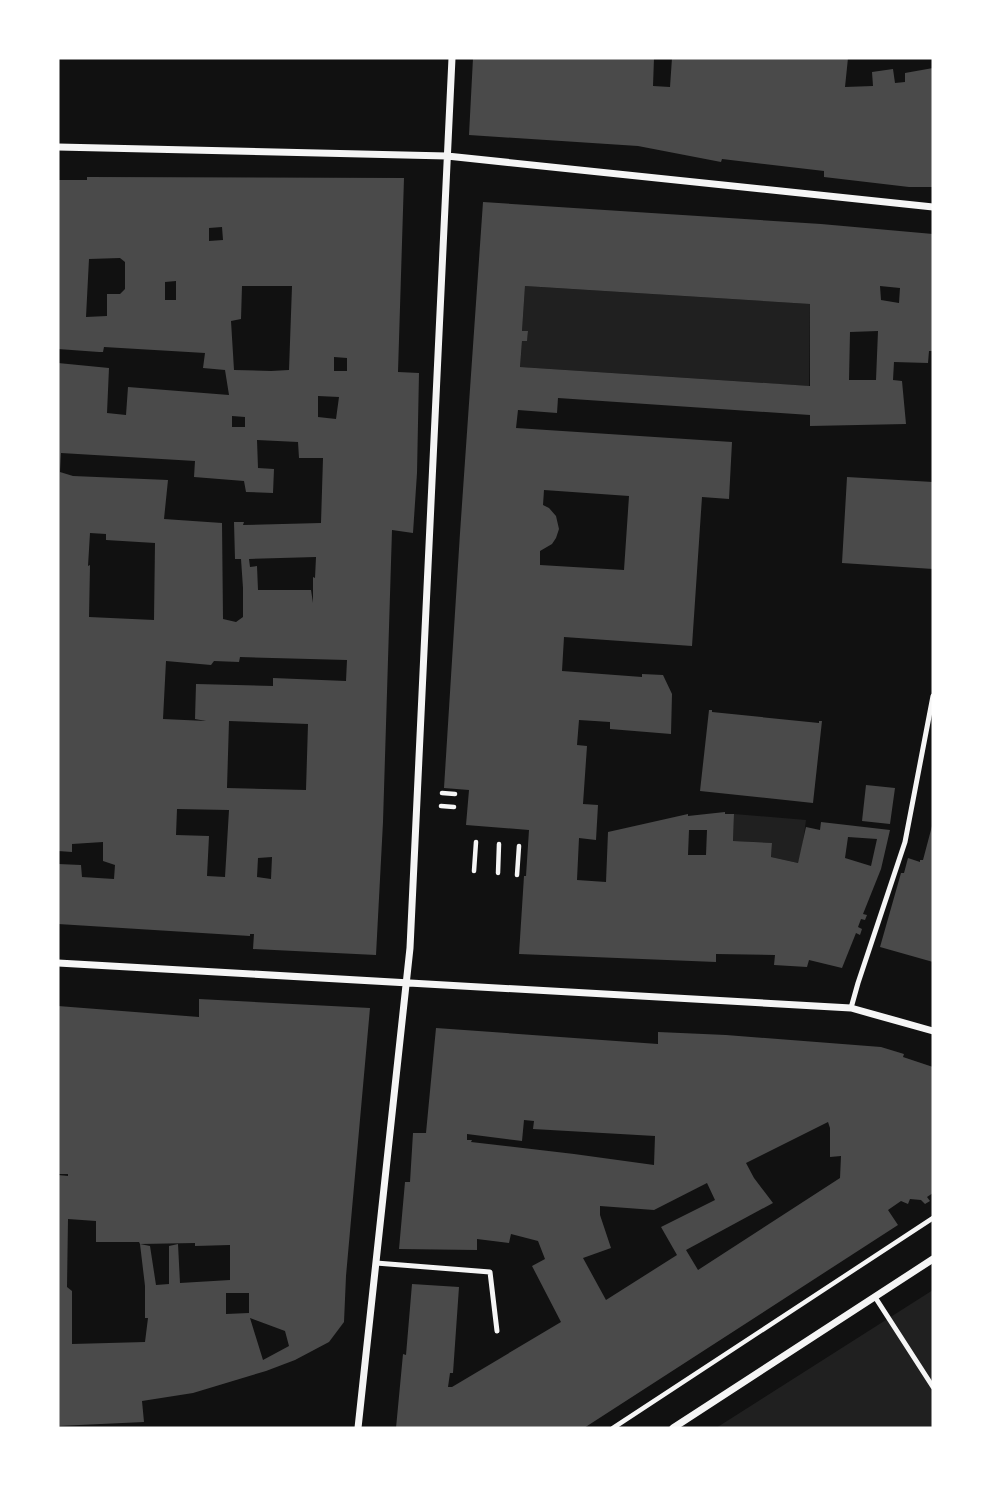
<svg xmlns="http://www.w3.org/2000/svg" width="991" height="1486" font-family="'Golos Text',sans-serif">
<style>
.green{fill:#202020}
.building{fill:#4a4a4a;fill-rule:evenodd}
.lines{fill:none;stroke-linecap:round;stroke-linejoin:round}
.path{stroke:#f5f5f5;stroke-width:4.5}
.service{stroke:#f5f5f5;stroke-width:5}
.minor{stroke:#f5f5f5;stroke-width:7}
</style>
<rect width="100%" height="100%" fill="#111"/>
<path class="green" d="M525,286L810,304L809,386L520,367L522,341L527,340L528,332L522,331Z
M734,814L806,820L802,849L798,863L771,857L772,843L733,841Z
M933,1290V1428H716Z"/>
<path class="building" d="M473,58H654L653,86L670,87L672,58H848L845,87L873,86L872,72L893,69L895,83L905,82V73L933,68V187H909L824,177V171L722,159L721,162L638,146L469,135Z
M87,177L404,178L398,372L419,373L417,473L413,533L392,530L383,822L376,955L253,949L254,934H250V936L58,924V864L81,865L82,877L114,879L115,865L103,861V842L72,844V852L58,851V363L109,368L107,413L126,415L128,387L229,395L225,370L203,368L205,353L104,347L103,352H99L58,349V180H87ZM222,227L223,240L209,241V228ZM120,258L125,262V289L120,294H107V316L86,317L89,259ZM176,281V300H165V282ZM242,286H292L289,370L271,371L234,370L231,321L241,319ZM334,357L347,358V371H334ZM318,396L339,397L336,419L318,417ZM232,416L245,417V427H232ZM257,440L298,442L299,458H323L321,523L243,525L244,522H234L235,559H241L243,588V617L236,622L223,619L222,523L164,519L168,480L73,476L60,472L61,453L195,461L194,477L244,481L246,492L273,493L274,469L258,468ZM90,533L106,534V540L155,543L154,620L89,617L90,565L88,566ZM316,557L315,578L313,577V603L311,590H258L257,566L250,567L249,559ZM240,657L347,660L346,681L273,678V686L196,684L195,719L206,721L163,719L166,661L211,665L214,661L239,662ZM229,721L308,724L306,790L227,788ZM177,809L229,810L225,877L207,876L209,836L176,835ZM272,857L271,879L257,877L258,858Z
M483,202L821,224L933,234V351H929L928,363L894,362L893,380L902,381L906,424L810,426V415L558,398L557,413L518,410L516,428L732,442L729,499L702,497L692,646L564,637L562,671L642,677V674L663,675L672,694L671,734L610,729V722L579,720L577,745L587,746L583,804L598,805L596,840L579,838L577,880L606,882L608,832L688,814V816L725,812V814H734L733,841L772,843L771,857L798,863L806,827L820,830L821,822L890,830L881,869L863,914L867,915L865,920L861,919L858,927L862,929L860,935L856,933L842,968L809,960L807,967L774,965L775,955L716,954V962L519,954L524,876H526L529,830L466,825L469,790L444,788L460,533ZM525,286L810,304V386L520,367L522,341H527L528,331H522ZM880,286L900,288L899,303L881,300ZM878,331L876,380H849L850,332ZM544,490L629,496L624,570L540,565V551L552,544L556,538L559,529L556,516L549,508L543,505ZM689,830H707L706,855H688ZM848,837L877,839L871,866L845,858Z
M847,477L933,482V569L842,563Z
M709,710H712V712L819,723V721H822L813,803L700,791Z
M866,785L895,788L890,824L862,821Z
M932,826H933V962L880,947L901,873H904L908,858L920,862V860H923Z
M199,999L370,1008L346,1276L344,1322L329,1342L295,1360L266,1371L193,1393L142,1401L144,1422L58,1426V1175L68,1176V1174H58V1006L199,1017ZM68,1219L96,1221V1242H139L140,1244L195,1243V1246L230,1245V1280L180,1283L178,1244L169,1246V1284L156,1285L150,1246L140,1244L145,1286V1318H148L145,1342L72,1344V1291L67,1287ZM226,1293H249V1313L226,1314ZM250,1318L285,1331L289,1346L263,1360Z
M436,1028L658,1044V1032L726,1035L881,1047L904,1054L903,1057L933,1067V1193L927,1197L930,1201L925,1204L921,1200L910,1199L908,1204L901,1201L888,1210L898,1225L584,1428H396L403,1354L406,1355L412,1284L459,1287L453,1373H450L448,1387H452L561,1322L532,1266L545,1259L538,1241L511,1234L509,1243L477,1239V1250L399,1249L405,1182H410L413,1133H426ZM524,1120L534,1121L533,1129L655,1136L654,1165L574,1154L471,1142L472,1140H467V1134L522,1141ZM828,1122L830,1128V1157L841,1156L840,1178L698,1270L686,1250L773,1203L754,1178L746,1163ZM707,1183L715,1200L661,1227L677,1255L606,1300L583,1258L611,1248L600,1215V1206L654,1210Z"/>
<g class="lines">
<path class="path" d="M442,793L455,794
M441,806L454,807
M474,871L476,842
M498,873L499,844
M517,875L519,846
M613,1428L933,1218"/>
<path class="service" d="M851,1008L858,983L905,842L933,696
M376,1263L490,1272L497,1331
M875,1297L933,1387"/>
<path class="minor" d="M58,147L447,156L933,207
M58,963L851,1008L933,1031
M358,1428L410,948L452,58
M673,1428L933,1259"/>
</g>
<rect width="991" height="1486" fill="none" stroke="#ffffff" stroke-width="119"/>
</svg>
